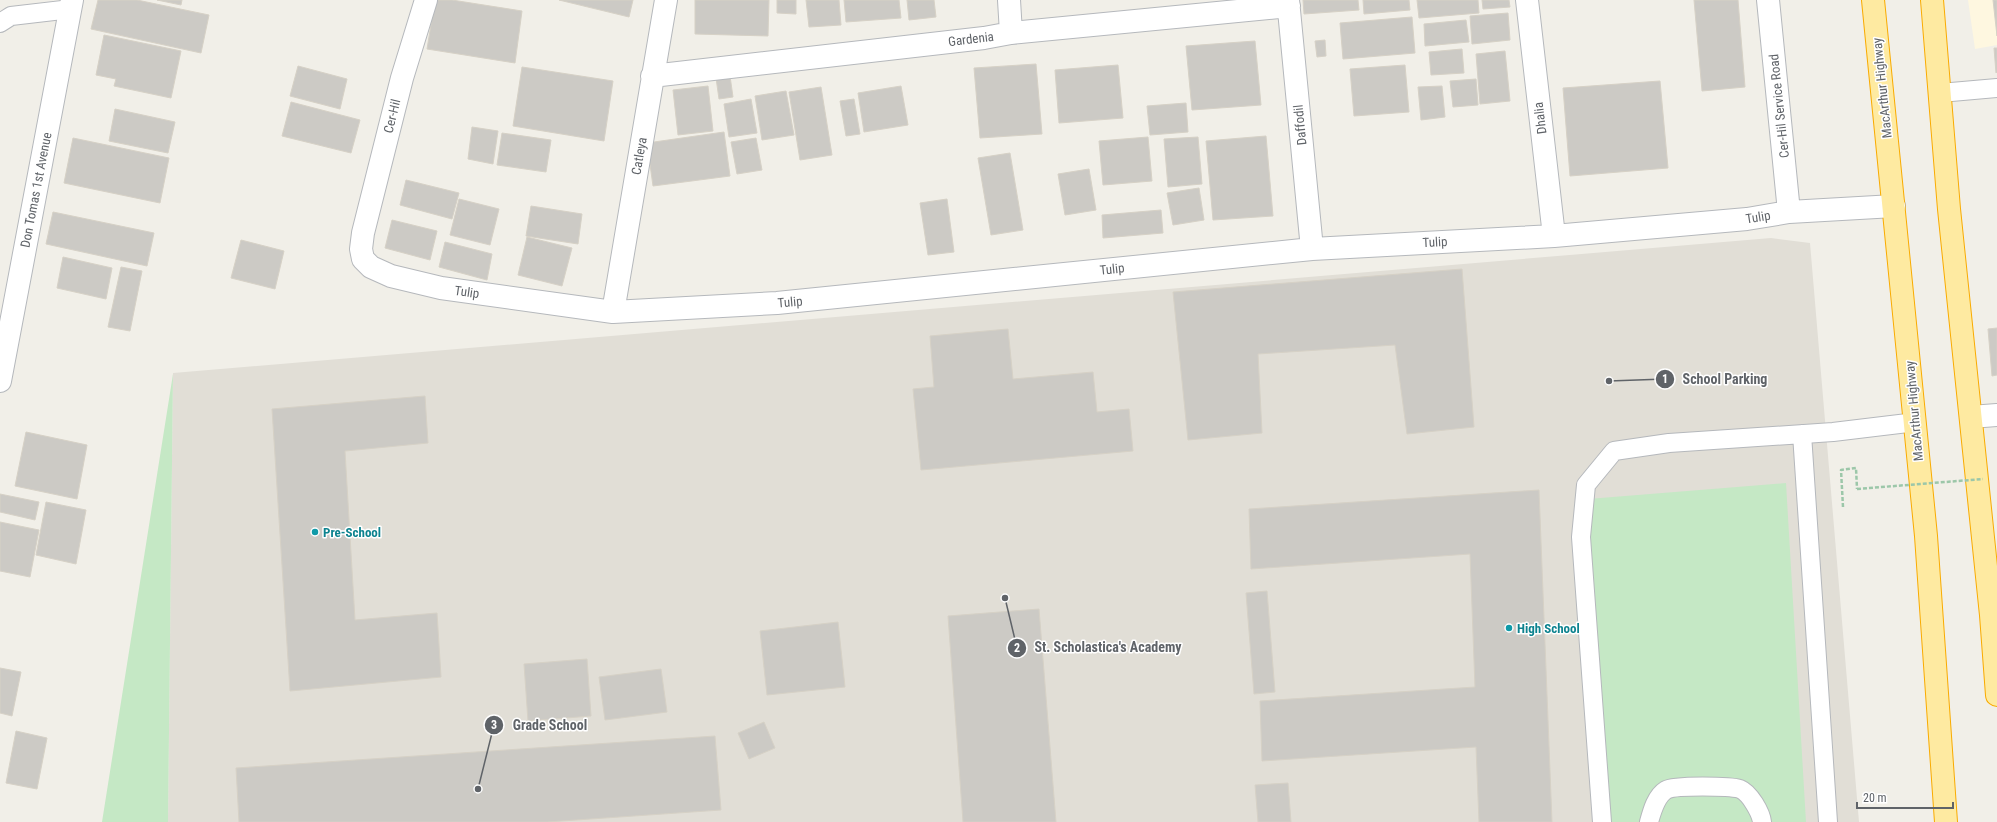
<svg xmlns="http://www.w3.org/2000/svg" width="1997" height="822" font-family="'Roboto Condensed',sans-serif">
<style>
.commercial{fill:#fef7e0}
.education{fill:#e1ded6}
.green{fill:#c5e8c5}
.building{fill:#cccac5;stroke:#d6d1c6}
.lines{fill:none;stroke-linecap:round;stroke-linejoin:round}
.service-casing{stroke:#b5b8bc;stroke-width:20}
.minor-casing{stroke:#b5b8bc;stroke-width:24}
.trunk-casing{stroke:#f9ab00;stroke-width:24}
.path{stroke:#9cc7a9;stroke-width:2.5;stroke-dasharray:4 2;stroke-linecap:butt}
.service{stroke:#fff;stroke-width:18}
.minor{stroke:#fff;stroke-width:22}
.trunk{stroke:#feeaa1;stroke-width:22}
.path-bridge{stroke:#9cc7a9;stroke-width:2.5;stroke-dasharray:4 2;stroke-linecap:butt}
.culture-dot{fill:#0f9aa8;stroke:#fff;stroke-width:1.5}
.labels{text-anchor:middle;dominant-baseline:central;stroke-width:3;stroke-linejoin:round;paint-order:stroke}
.street-label{font-size:13px;fill:#5f6368;stroke:#fff}
.culture-label{font-size:13px;font-weight:bold;fill:#0d838f;stroke:#fff;text-anchor:start}
.leader{fill:none;stroke:#5f6368;stroke-width:1.5}
.callout-dot{fill:#5f6368;stroke:#fff;stroke-width:1.5}
.mark-label{font-size:12px;text-anchor:middle;font-weight:bold;fill:#fff}
.callout-label{font-size:14px;text-anchor:middle;font-weight:bold;fill:#5f6368;stroke:#fff;stroke-width:3;stroke-linejoin:round;paint-order:stroke}
</style>
<rect width="100%" height="100%" fill="#f1efe8"/>
<path class="commercial" d="M1968,0H1997V45L1975,49Z"/>
<path class="education" d="M1771,238L1810,243L1859,822H168L173,373Z"/>
<path class="green" d="M173,374L168,822H102Z
M1786,483L1806,822H1607L1588,499Z"/>
<path class="building" d="M98,0H137L209,15L201,53L91,29Z
M157,0H182L181,5Z
M435,0H452L522,11L515,63L427,49Z
M559,0H633L629,17Z
M695,0H769L768,36L695,34Z
M777,0H796V14L777,13Z
M806,0H839L841,25L809,27Z
M844,0H899L901,18L846,22Z
M907,0H934L936,17L909,20Z
M1303,0H1358L1359,10L1304,14Z
M1363,0H1409L1410,10L1364,14Z
M1417,0H1478L1479,13L1419,18Z
M1482,0H1509L1510,7L1483,9Z
M1694,0H1738L1745,87L1702,91Z
M1993,0H1997V36Z
M1508,13L1510,40L1472,44L1470,16Z
M1412,17L1415,53L1343,59L1340,23Z
M1466,20L1469,42L1425,46L1424,24Z
M104,35L181,51L171,98L114,86L116,79L96,75Z
M1325,40L1326,56L1317,57L1315,41Z
M1255,41L1261,105L1192,110L1186,46Z
M1994,48H1997V72L1996,73Z
M1462,49L1464,73L1431,75L1429,52Z
M1505,51L1510,101L1480,104L1476,54Z
M1036,64L1042,134L980,138L974,68Z
M1118,65L1123,118L1059,123L1055,70Z
M1405,65L1409,112L1354,116L1350,69Z
M298,66L347,79L340,109L290,96Z
M522,67L613,81L604,141L513,126Z
M730,76L733,97L719,99L716,78Z
M1476,79L1478,105L1453,107L1450,81Z
M1660,81L1668,168L1570,176L1563,88Z
M708,86L713,131L678,135L673,90Z
M901,86L908,125L864,132L858,93Z
M1442,86L1445,117L1421,120L1418,87Z
M821,87L832,155L800,160L789,92Z
M786,91L794,135L762,140L755,96Z
M751,99L757,133L729,137L724,104Z
M854,99L860,134L846,136L840,101Z
M291,102L360,120L351,153L282,136Z
M1186,103L1188,132L1150,135L1147,106Z
M115,109L175,122L168,153L109,141Z
M472,127L498,131L493,164L468,159Z
M724,132L730,176L653,186L647,143Z
M502,133L551,140L546,172L497,165Z
M1266,136L1273,216L1213,220L1206,141Z
M1148,137L1152,181L1103,185L1099,141Z
M1198,137L1202,184L1168,187L1164,139Z
M73,138L169,158L160,203L64,183Z
M756,138L762,170L737,174L731,142Z
M1010,153L1023,230L991,235L978,158Z
M1089,169L1096,210L1065,215L1058,174Z
M406,180L459,193L452,219L400,205Z
M1199,188L1204,220L1173,225L1167,193Z
M459,199L499,209L490,245L450,235Z
M947,199L954,252L928,255L920,203Z
M531,206L582,214L578,244L526,236Z
M1161,210L1163,233L1103,238L1102,215Z
M53,212L154,233L147,266L46,244Z
M392,220L437,231L430,260L385,248Z
M527,237L572,248L562,286L518,275Z
M241,240L284,251L275,289L231,278Z
M445,242L492,254L487,280L439,267Z
M63,257L112,268L106,299L57,288Z
M121,267L142,271L130,331L108,327Z
M1462,269L1474,427L1407,434L1395,345L1258,354L1262,433L1188,440L1173,292Z
M1997,328V375L1992,376L1988,329Z
M1008,329L1013,379L1093,372L1097,412L1129,409L1133,451L921,470L913,389L934,387L930,336Z
M425,396L428,443L345,451L355,620L437,613L441,677L290,691L272,409Z
M26,432L87,445L77,499L15,486Z
M1539,490L1552,822H1479L1476,747L1262,761L1260,701L1475,687L1470,554L1251,569L1249,509Z
M0,494L39,502L35,520L0,512Z
M46,502L86,510L76,564L36,555Z
M0,522L39,530L30,577L0,571Z
M1267,591L1275,692L1254,694L1246,593Z
M1039,609L1056,822H963L948,616Z
M838,622L845,687L767,695L760,631Z
M587,659L591,716L528,721L524,664Z
M0,668L21,672L12,716L0,713Z
M661,669L667,712L605,720L599,677Z
M764,722L775,748L749,759L738,733Z
M16,731L47,738L37,789L6,783Z
M715,736L721,810L547,822H239L236,768Z
M1288,783L1291,822H1258L1255,785Z"/>
<g class="lines">
<defs>
<path id="service" d="M0,23L11,16L71,9
M1940,93L1997,88
M1802,434L1828,822
M1602,822L1581,537L1586,485L1614,451L1669,443L1833,432L1916,422
M1649,822C1652,811 1656,796 1666,790C1675,785 1730,786 1740,789C1750,793 1761,813 1762,822"/>
<path id="minor" d="M426,0L402,78L363,233L361,249L363,259L371,267L391,276L441,288L613,312L777,303L1312,249L1554,236L1747,219L1789,212L1894,206
M1009,0L1011,33
M1288,0L1312,249
M1527,0L1554,236
M1768,0L1789,212
M652,76L984,38L1011,33L1289,6
M613,312L666,0
M0,381L72,0
M1971,417L1997,415"/>
<path id="trunk" d="M1873,0L1926,536L1946,822
M1932,0L1949,209L1991,615L1997,695"/>
</defs>
<use href="#service" class="service-casing"/>
<use href="#minor" class="minor-casing"/>
<use href="#trunk" class="trunk-casing"/>
<path class="path" d="M1843,507L1841,470L1856,468L1857,489"/>
<use href="#service" class="service"/>
<use href="#minor" class="minor"/>
<use href="#trunk" class="trunk"/>
<path class="path-bridge" d="M1857,489L1983,479"/>
</g>
<g class="culture-dot">
<circle cx="315" cy="532" r="4"/>
<circle cx="1509" cy="628" r="4"/>
</g>
<g class="labels">
<g class="street-label">
<text transform="translate(971 39) rotate(-7)">Gardenia</text>
<text transform="translate(1882 88) rotate(-96)">MacArthur Highway</text>
<text transform="translate(1779 106) rotate(-96)">Cer-Hil Service Road</text>
<text transform="translate(392 116) rotate(-76)">Cer-Hil</text>
<text transform="translate(1540 118) rotate(-97)">Dhalia</text>
<text transform="translate(1300 125) rotate(-96)">Daffodil</text>
<text transform="translate(639 156) rotate(-80)">Catleya</text>
<text transform="translate(36 190) rotate(-79)">Don Tomas 1st Avenue</text>
<text transform="translate(1758 217) rotate(-9)">Tulip</text>
<text transform="translate(1435 242) rotate(-3)">Tulip</text>
<text transform="translate(1112 269) rotate(-6)">Tulip</text>
<text transform="translate(467 292) rotate(8)">Tulip</text>
<text transform="translate(790 302) rotate(-5)">Tulip</text>
<text transform="translate(1914 411) rotate(-95)">MacArthur Highway</text>
</g>
<g class="culture-label">
<text x="323" y="532">Pre-School</text>
<text x="1517" y="628">High School</text>
</g>
</g>
<path class="leader" d="M1609 381L1665 379M1005 598L1017 648M478 789L494 725"/>
<g class="callout-dot">
<circle cx="1609" cy="381" r="4"/>
<circle cx="1005" cy="598" r="4"/>
<circle cx="478" cy="789" r="4"/>
<circle cx="1665" cy="379" r="10"/>
<circle cx="1017" cy="648" r="10"/>
<circle cx="494" cy="725" r="10"/>
</g>
<g class="mark-label">
<text x="1665" y="383">1</text>
<text x="1017" y="652">2</text>
<text x="494" y="729">3</text>
</g>
<g class="callout-label">
<text x="1725" y="384">School Parking</text>
<text x="1108" y="652">St. Scholastica's Academy</text>
<text x="550" y="730">Grade School</text>
</g>
<path d="M1857 802v6h96v-6" fill="none" stroke="#5f6368" stroke-width="2"/>
<text x="1863" y="802" font-size="12" fill="#5f6368" stroke="#ffffff" stroke-width="3" paint-order="stroke">20 m</text>
</svg>
